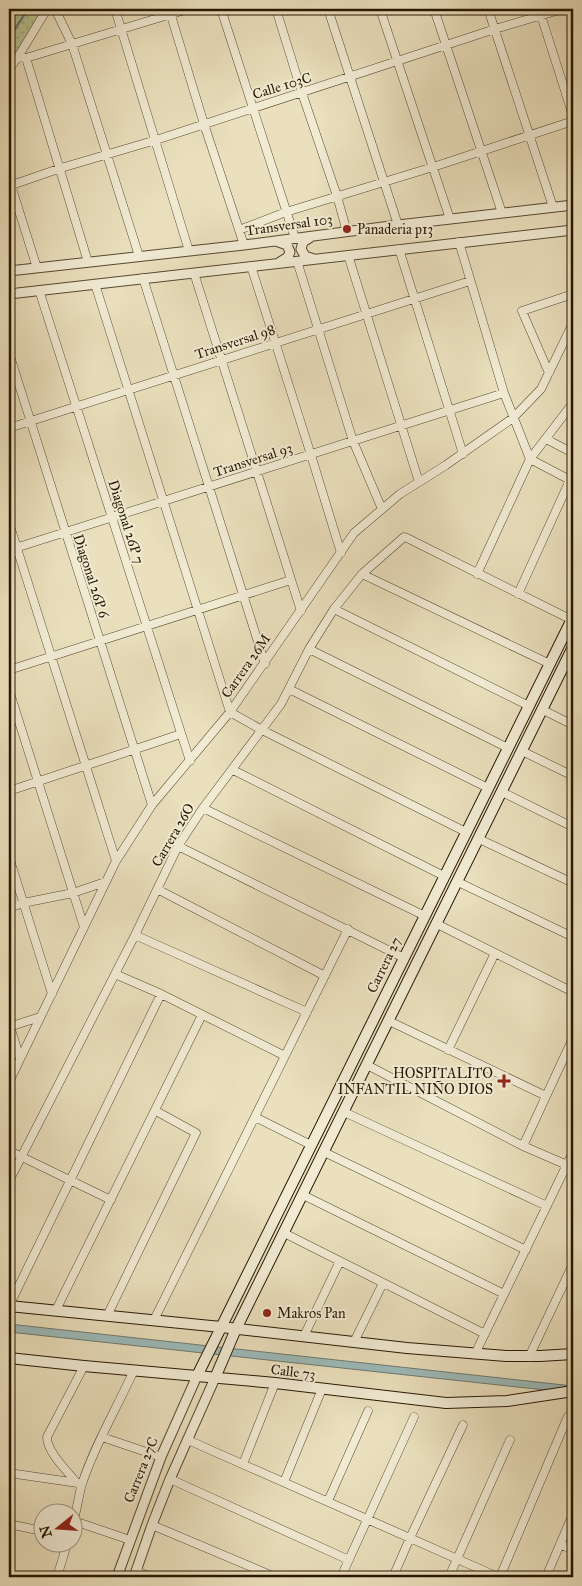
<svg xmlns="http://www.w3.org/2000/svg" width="582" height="1586" font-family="'IM FELL Great Primer',serif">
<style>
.green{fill:url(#green-dots);stroke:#706c4a}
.water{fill:#9cbbbb;stroke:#6e7971}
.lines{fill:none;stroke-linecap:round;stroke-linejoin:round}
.stream{stroke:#6e7971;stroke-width:2.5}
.minor-casing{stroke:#584931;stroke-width:9}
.tertiary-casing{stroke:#584931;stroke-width:11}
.secondary-casing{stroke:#281702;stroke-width:12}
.minor{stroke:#f1ebd4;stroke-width:8}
.tertiary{stroke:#f1ebd4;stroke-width:9}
.secondary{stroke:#f1ebd4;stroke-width:10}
.poi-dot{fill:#8f2418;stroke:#f1ebd4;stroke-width:2}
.labels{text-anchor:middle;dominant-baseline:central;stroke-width:4;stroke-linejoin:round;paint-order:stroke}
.street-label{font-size:14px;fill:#281702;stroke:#f1ebd4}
.poi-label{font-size:14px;fill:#281702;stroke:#f1ebd4;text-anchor:start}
</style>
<defs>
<pattern id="green-dots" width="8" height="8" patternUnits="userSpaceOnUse" patternTransform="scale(1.25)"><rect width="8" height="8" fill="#b7c291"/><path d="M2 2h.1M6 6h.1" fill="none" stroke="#9da67b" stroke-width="1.8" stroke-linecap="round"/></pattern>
</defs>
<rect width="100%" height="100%" fill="#eae0bd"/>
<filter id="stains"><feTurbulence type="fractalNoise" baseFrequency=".004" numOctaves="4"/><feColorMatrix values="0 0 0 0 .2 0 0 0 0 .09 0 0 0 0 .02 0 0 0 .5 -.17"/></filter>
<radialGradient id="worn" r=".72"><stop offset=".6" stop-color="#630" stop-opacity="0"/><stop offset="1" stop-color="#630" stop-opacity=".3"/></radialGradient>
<path class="green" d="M19,9H44L9,65V24Z"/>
<path class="water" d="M9,1324L573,1386V1393L9,1332Z"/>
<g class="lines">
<path class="stream" d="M9,38L28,9"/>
<defs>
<path id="minor" d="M55,9L72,44L139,256
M115,9L189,251
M169,9L204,124L244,245
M221,9L295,238
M276,9L302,93L337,196L347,232
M328,9L398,225
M380,9L450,219
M434,9L502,213
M488,9L553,207
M539,9L573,116
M18,57L26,58L88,262
M26,58L188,9
M9,69L18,57L47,9
M9,179L37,268
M9,186L61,168L156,140L495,29L563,9
M239,230L286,212L433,167L573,121
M459,242L504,393L530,459
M399,249L463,454
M348,255L419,482
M297,261L353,441L382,509
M251,266L311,455L341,553
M194,273L301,611
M143,278L265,664
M95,284L230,712L262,730L466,832
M39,290L190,761
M9,353L152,805
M549,373L522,311L573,294
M9,428L470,281
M546,439L573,453
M530,459L572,481
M9,523L116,861
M9,550L504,393
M362,574L550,664
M477,574L530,459L573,403
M518,594L570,480
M334,609L529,706
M309,649L508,748
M9,670L291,580
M289,689L488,788
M9,690L84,927
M543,710L573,725
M522,751L573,776
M233,770L444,876
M9,791L181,734
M502,792L573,827
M203,808L425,916
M479,839L573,883
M178,846L404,958
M9,857L52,994
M458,882L573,937
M157,889L325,976
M9,908L23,903L73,893L105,882
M437,924L573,992
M135,935L307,1012
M115,974L161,994L285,1056
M389,1021L546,1096
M9,1023L20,1059
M9,1027L40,1017
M448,1050L495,953
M367,1065L523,1146L567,1165
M9,1082L116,861L152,805L230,712L354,533L400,494L446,465L513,418L541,389L573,323
M344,1112L547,1206
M255,1117L311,1145
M523,1146L573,1038
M324,1152L526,1250
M9,1153H14L20,1156L111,1200
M9,1181L135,935L178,846L203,808L281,704L309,649L334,609L362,574L404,537L407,538L572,620
M303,1195L504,1294
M284,1233L485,1334
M9,1306L161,994
M56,1310L202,1015
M107,1316L196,1133L156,1111
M154,1320L348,929
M304,1336L340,1261
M354,1342L383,1283
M475,1354L573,1152
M529,1357L573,1264
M102,1437L161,1457
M188,1440L498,1577
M243,1464L275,1383
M9,1473L78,1483
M170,1479L349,1560
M284,1482L322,1389
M77,1483C67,1471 47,1452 47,1437L84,1366
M328,1501L368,1411
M74,1521L130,1540
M9,1524L42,1531
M72,1525C77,1512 78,1497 82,1484C95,1444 117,1408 134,1370
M152,1525L275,1577
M560,1544L573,1550
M136,1571L151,1577
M57,1577L67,1544
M341,1577L414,1417
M393,1577L410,1538L463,1425
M449,1577L510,1440
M500,1577L568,1416L573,1417
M546,1577L573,1514"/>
<path id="tertiary" d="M311,237L303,242L301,249L305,256L314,259
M276,241L287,245L290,252L288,257L280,262
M9,271L244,245L398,225L573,205
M9,294L573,230
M117,1577L161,1457L197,1376
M134,1577L152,1525L170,1479L215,1378"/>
<path id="secondary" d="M9,1306L221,1327L407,1348L506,1356H540L573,1354
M9,1358L84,1366L275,1383L446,1403L507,1401L573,1391
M197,1376L573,617
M215,1378L236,1329L573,647"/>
</defs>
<use href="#minor" class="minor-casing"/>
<use href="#tertiary" class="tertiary-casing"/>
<use href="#secondary" class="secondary-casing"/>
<use href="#minor" class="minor"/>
<use href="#tertiary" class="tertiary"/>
<use href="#secondary" class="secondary"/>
</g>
<g class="poi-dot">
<circle cx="347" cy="229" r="5"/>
<path d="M501.5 1073.5h5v5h5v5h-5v5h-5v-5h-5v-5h5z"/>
<circle cx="267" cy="1313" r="5"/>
</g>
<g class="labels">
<g class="street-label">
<text transform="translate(282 86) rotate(-17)">Calle 103C</text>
<text transform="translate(289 225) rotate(-8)">Transversal 103</text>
<text transform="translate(235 342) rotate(-18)">Transversal 98</text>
<text transform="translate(253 460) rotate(-18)">Transversal 93</text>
<text transform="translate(126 522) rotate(72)">Diagonal 26P 7</text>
<text transform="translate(91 576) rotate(72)">Diagonal 26P 6</text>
<text transform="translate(246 666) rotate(-55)">Carrera 26M</text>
<text transform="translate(173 835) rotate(-60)">Carrera 26O</text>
<text transform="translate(384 965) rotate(-64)">Carrera 27</text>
<text transform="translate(293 1372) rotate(7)">Calle 73</text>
<text transform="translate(141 1470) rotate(-68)">Carrera 27C</text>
</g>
<g class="poi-label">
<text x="357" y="229">Panaderia p13</text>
<text x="493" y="1073" text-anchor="end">HOSPITALITO<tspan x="493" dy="16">INFANTIL NIÑO DIOS</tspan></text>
<text x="277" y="1313">Makros Pan</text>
</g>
</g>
<rect width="582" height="1586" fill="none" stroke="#eae0bd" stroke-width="30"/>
<rect x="10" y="10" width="562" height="1566" fill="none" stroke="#281702" stroke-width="2.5"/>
<rect x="15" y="15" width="552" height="1556" fill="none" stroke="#281702"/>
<g transform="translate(58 1528) rotate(253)"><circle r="24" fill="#f1ebd4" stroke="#a19680"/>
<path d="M0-4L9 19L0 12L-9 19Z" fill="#8f2418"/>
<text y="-8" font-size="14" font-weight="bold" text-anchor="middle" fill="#281702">N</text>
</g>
<rect width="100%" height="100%" filter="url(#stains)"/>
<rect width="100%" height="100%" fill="url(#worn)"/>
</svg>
